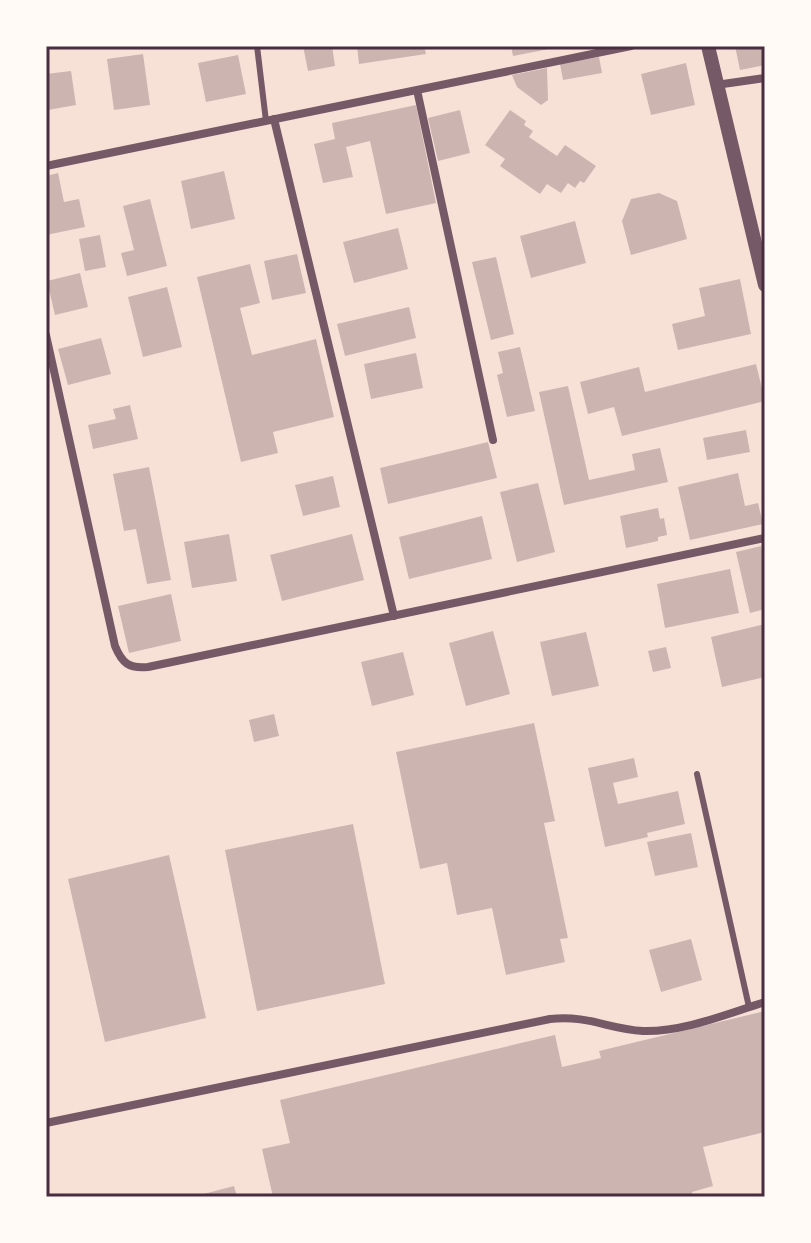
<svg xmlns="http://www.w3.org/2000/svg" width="811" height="1243" font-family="'Roboto Condensed',sans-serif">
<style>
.building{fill:#ccb4b1}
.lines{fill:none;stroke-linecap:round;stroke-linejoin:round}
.service{stroke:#755966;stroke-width:6}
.minor{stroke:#755966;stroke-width:8}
.tertiary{stroke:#755966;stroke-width:14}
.neatline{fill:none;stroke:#4a2c40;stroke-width:3}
</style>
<rect width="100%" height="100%" fill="#f7e1d7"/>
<path class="building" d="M303,46H332L335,66L308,71Z
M357,46H424L426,54L359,64Z
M511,46H548L549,49L513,56Z
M735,46H765V65L740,70Z
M143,54L150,105L114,110L107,59Z
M238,55L246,94L206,102L198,63Z
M599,57L602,73L563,80L560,64Z
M686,63L695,105L651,115L641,74Z
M547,68L548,100L541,105L517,87L512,75Z
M71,71L76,105L48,110L46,74Z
M416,105L436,203L386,214L370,141L346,147L353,177L323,183L314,144L335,139L332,123Z
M460,110L470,153L438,161L428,118Z
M510,110L526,121L524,125L533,131L529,137L557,156L565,145L596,166L584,183L580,181L575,188L568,183L561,193L547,184L540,194L500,166L505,159L485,145Z
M224,171L235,219L191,229L181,181Z
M58,173L64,202L79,199L85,227L46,235V176Z
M659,193L677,201L687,239L631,255L622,221L631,199Z
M150,199L167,266L127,276L121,253L134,250L123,206Z
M575,221L586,263L531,278L520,236Z
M398,228L408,269L354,283L343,242Z
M100,235L106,267L85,271L79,239Z
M297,254L306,293L272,300L264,261Z
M496,257L514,334L491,340L472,262Z
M250,264L260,303L240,308L252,355L316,339L334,417L273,432L278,453L241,462L197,277Z
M80,273L88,307L55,315L47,281Z
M740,279L751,334L678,350L672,324L705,316L699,288Z
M167,287L182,347L143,357L128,297Z
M409,307L416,338L345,356L337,324Z
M101,338L111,374L68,385L58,349Z
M520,347L535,411L507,417L497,375L503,373L498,352Z
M416,353L423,388L371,399L364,364Z
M756,364L765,401L622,436L614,407L588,414L580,382L639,367L645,392Z
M568,386L589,480L635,470L632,454L660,448L668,482L564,505L539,392Z
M130,405L138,439L93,449L88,425L116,419L113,409Z
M746,430L750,452L707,460L703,438Z
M488,442L497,478L388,504L380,468Z
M149,467L171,580L147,584L136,529L124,531L113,474Z
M738,473L745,506L758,503L763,524L690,540L678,487Z
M333,476L340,507L303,516L295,485Z
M538,483L555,552L517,562L500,492Z
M658,508L660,519L664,518L667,535L658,537V541L626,548L620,516Z
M482,516L492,559L409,579L399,537Z
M229,534L237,581L192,588L184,542Z
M352,534L364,580L282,601L270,555Z
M761,546L765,561V609L750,613L736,552Z
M730,569L739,613L665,628L657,584Z
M171,594L181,641L129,653L118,606Z
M765,624V677L722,687L711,637Z
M493,631L510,694L466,706L449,643Z
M586,632L599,686L552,696L540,642Z
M666,647L671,668L653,672L648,651Z
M403,652L414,695L372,706L361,662Z
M274,714L279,736L254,742L249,720Z
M534,723L555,821L544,823L568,938L560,939L565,962L506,975L492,908L457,915L447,863L420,869L396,752Z
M634,758L638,777L613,783L618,804L678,791L685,824L647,833L648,837L605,847L588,768Z
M353,824L385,984L257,1011L225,850Z
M691,833L698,867L655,876L647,842Z
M169,855L206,1018L105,1042L68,879Z
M691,939L702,980L661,992L649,950Z
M765,1011V1132L703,1147L713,1186L692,1192L693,1197H273L262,1149L290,1143L280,1100L555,1035L562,1067L601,1058L599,1051Z
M234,1186L237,1197H196V1196Z"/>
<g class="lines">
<path class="service" d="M257,46L266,121
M697,774L749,1007"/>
<path class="minor" d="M716,85L765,78
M417,90L493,440
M274,119L394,616
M46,166L631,46
M46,335L115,646C122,663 129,669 148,667L765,538
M46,1123L550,1019C589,1015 608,1029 643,1031C684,1032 726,1014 765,1002"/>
<path class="tertiary" d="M708,46L765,285"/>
</g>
<rect width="811" height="1243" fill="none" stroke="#fffaf5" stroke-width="96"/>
<rect x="48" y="48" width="715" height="1147" class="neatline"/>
</svg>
